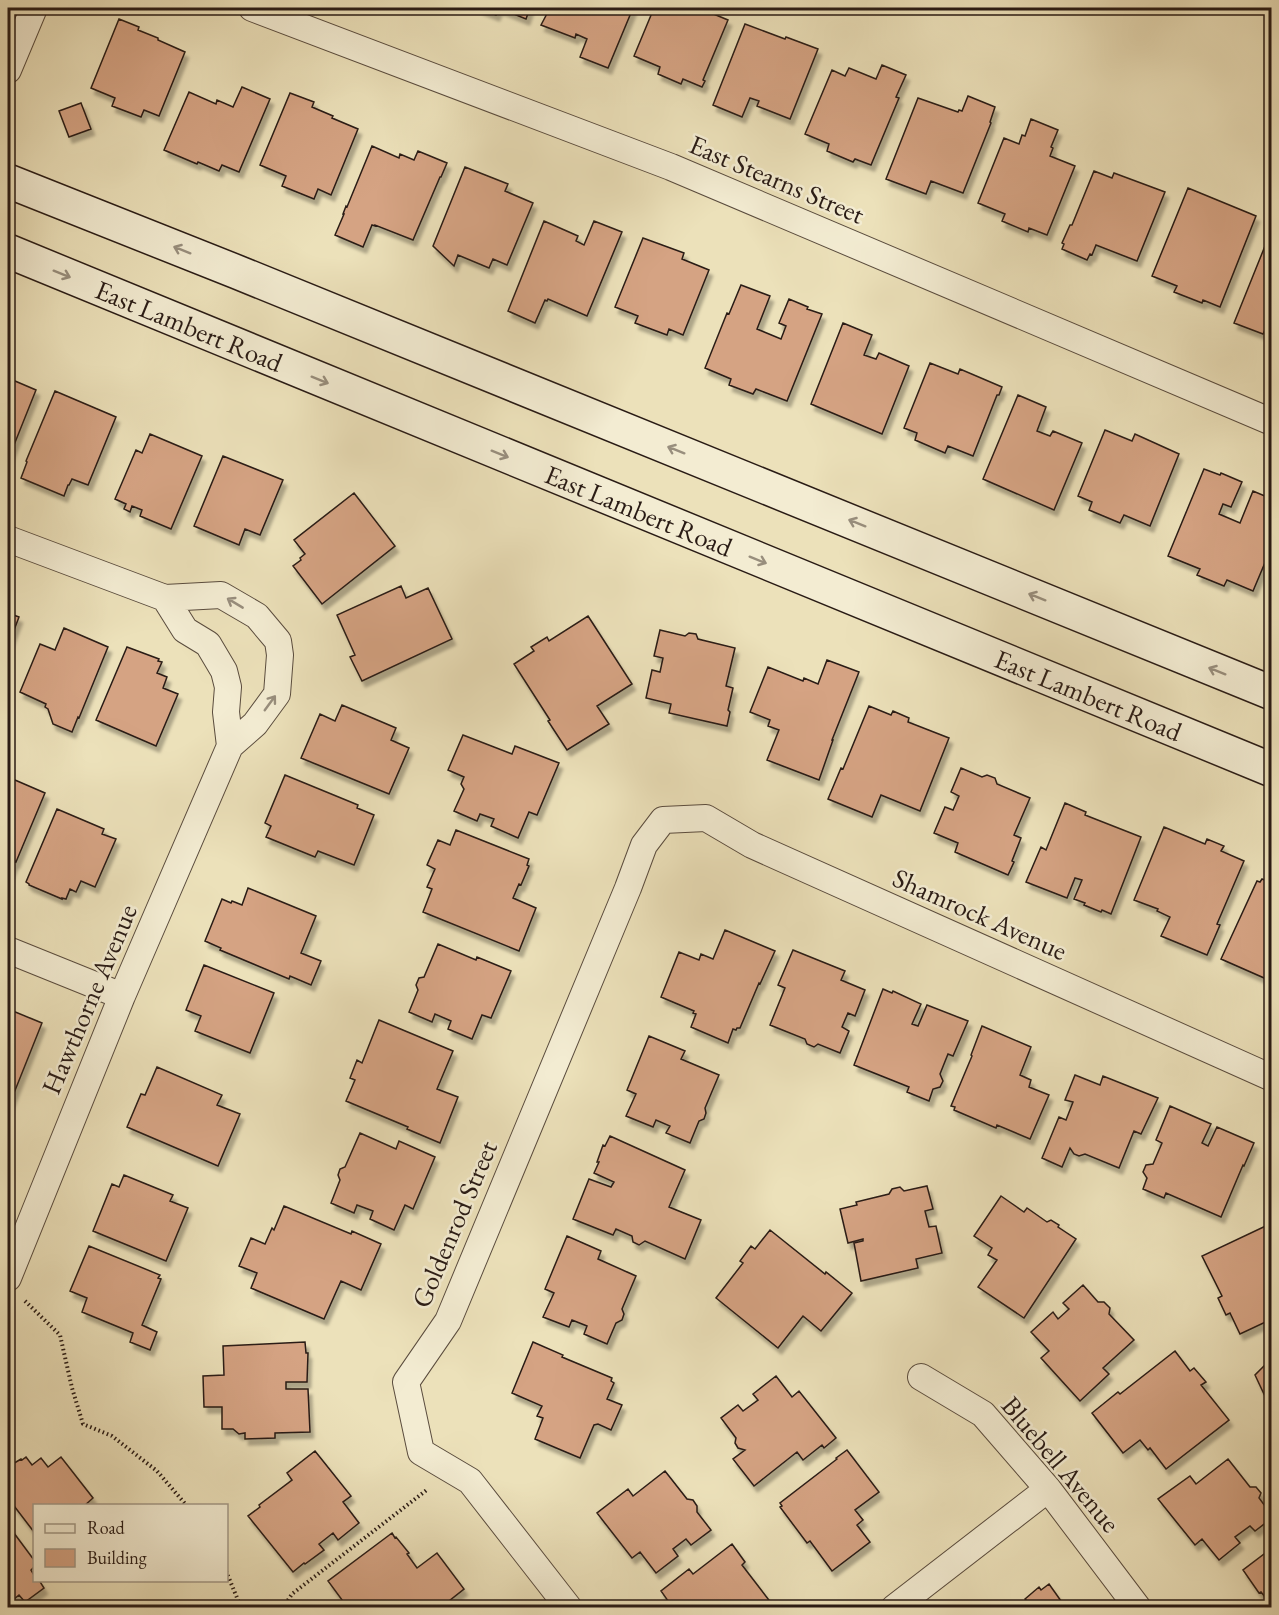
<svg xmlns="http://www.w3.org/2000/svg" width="1279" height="1615" font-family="'EB Garamond',serif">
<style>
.building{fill:#d5a383;stroke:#291b15;stroke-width:1.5;filter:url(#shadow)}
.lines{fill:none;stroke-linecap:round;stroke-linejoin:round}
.minor-casing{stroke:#5a4c3e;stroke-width:28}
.secondary-casing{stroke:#291b15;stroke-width:36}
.path{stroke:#291b15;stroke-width:4;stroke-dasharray:1.5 3;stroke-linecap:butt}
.minor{stroke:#f3ecd2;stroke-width:26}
.secondary{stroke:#f3ecd2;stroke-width:33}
.oneway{stroke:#988e7d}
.labels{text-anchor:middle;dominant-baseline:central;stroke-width:5;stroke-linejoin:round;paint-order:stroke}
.street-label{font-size:27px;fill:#291b15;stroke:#f3ecd2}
</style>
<defs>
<filter id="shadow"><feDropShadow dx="3.5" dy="6" stdDeviation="1.5" flood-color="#0004"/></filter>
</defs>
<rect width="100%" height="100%" fill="#ece1ba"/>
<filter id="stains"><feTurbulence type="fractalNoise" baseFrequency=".00333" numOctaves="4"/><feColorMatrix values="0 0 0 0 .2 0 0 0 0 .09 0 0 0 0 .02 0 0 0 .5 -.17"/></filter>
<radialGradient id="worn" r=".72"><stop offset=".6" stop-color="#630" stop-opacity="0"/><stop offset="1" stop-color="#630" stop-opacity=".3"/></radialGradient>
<path class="building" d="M479,8H530L526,19L499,8L496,15Z
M550,8H633L608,68L580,57L587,39L576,34L575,38L541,25Z
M654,8H705L704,10L728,20L703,80L705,81L702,87L683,79L681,84L658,74L660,67L634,56Z
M119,19L139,27L138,30L158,38V40L185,52L159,116L144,110L141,117L112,106L115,98L91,88Z
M745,24L785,39L786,37L818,49L790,119L757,106L759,101L750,98L742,117L713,105Z
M882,65L906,75L896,97L899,98L871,165L855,159L853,162L827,151L829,144L805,134L832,70L845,76L849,68L876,79Z
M242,87L270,99L239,172L222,165L219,171L198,162L197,164L164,150L189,92L216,104L217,100L233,107Z
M290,93L314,102L312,107L333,116L332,118L358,129L331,195L318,189L314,199L282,186L286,176L260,165Z
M968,96L995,107L990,122L991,123L963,193L931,181L926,194L886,179L918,98L958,112L959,110L962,111Z
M81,103L91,129L69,137L59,111Z
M1031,119L1058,130L1051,147L1053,148L1050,156L1075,166L1047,235L1029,228L1028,232L1002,221L1005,214L978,203L1004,138L1019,144L1022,135L1025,136Z
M372,146L399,158L400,154L414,160L418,151L447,163L441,177H440L413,240L375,225V226L372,225L363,247L335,235L344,214H343L346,206L347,207Z
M465,167L508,184L505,191L533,203L507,265L493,259L489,268L458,255L454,266L433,246Z
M1094,171L1112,178L1114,173L1165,192L1137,261L1096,245L1092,255L1090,254L1087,260L1062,249L1064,244L1062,243L1070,225H1072Z
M1188,188L1256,216L1220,307L1203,300L1202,303L1174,292L1177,286L1152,276Z
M544,221L578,236L576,241L584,245L594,221L622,232L587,316L548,299L547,301L545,300L535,323L508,311Z
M643,238L684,253L682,259L709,270L683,335L669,329L667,335L635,323L638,316L615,307Z
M1265,246L1272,249V315L1263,334L1234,323Z
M741,285L770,296L757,329L781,339L786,326L779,323L789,299L808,307L807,309L822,314L787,401L756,389L753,394L729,385L731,379L705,368L727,313L729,314Z
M843,323L872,335L864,355L876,359L879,353L909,366L882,434L811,404Z
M930,363L958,374L960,369L1002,387L999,395H997L973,456L948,446L945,453L915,440L917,433L904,428Z
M8,378L36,390L8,460Z
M55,391L116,417L88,485L72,479L69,485H68L64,496L21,478L27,462L26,461Z
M1018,395L1046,407L1037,431L1050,436L1053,431L1082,443L1054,510L983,479Z
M1105,430L1132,441L1135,434L1179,454L1150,526L1124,515L1120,523L1089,510L1092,502L1078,496Z
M150,434L202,456L171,529L140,516L142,510L132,506L130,512L124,509L126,504L115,499L136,450L142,453Z
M223,456L283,480L260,535L245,529L239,545L194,526Z
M1204,469L1220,475L1221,473L1242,482L1231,507L1223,504L1219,514L1240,523L1253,491L1272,499V546L1253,591L1227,580L1224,586L1197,575L1200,569L1168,556Z
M354,493L395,546L322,604L293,566L301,560L300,558L305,554L294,540Z
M401,586L406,598L428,588L452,639L362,681L350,657L355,655L337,615Z
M8,606L10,607L8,613L19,617L8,646Z
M588,616L632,684L597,706L609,724L567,750L548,721L550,720L514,664L534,651L531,647L547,637L549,641Z
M64,628L108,647L79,718L78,717L72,732L53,724L48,709L45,707L46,704L20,692L40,644L55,650Z
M660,630L685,636L689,633L696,634L698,639L735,648L726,686L733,688L728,710L730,712L727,726L669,713L671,704L646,698L652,670L660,672L663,658L654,656Z
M127,647L159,659L158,661L162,662L157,673L167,677L163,688L178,694L156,746L96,720Z
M827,660L859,672L832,740H833L819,780L767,760L779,730L768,726L770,720L750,712L768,667L803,681L804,678L818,684Z
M342,705L396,728L391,740L409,748L389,794L301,758L320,714L335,721Z
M869,706L891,715L893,711L909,718L908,722L949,738L920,811L881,795L872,817L828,799L841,768L843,769Z
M463,735L512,754L515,746L559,763L537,815L529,812L518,838L491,826L494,819L480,814L477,821L454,811L464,789L461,784L464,777L448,770Z
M961,768L982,777L987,775L995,778L997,784L1030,798L1014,835L1021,838L1012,861L1014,862L1008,875L955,852L958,843L934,833L945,807L953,810L959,796L951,792Z
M285,775L358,805L357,808L374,815L354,865L318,851L315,857L266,837L271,826L265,823Z
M8,777L45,793L16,862L15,861L8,878Z
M1065,803L1086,812L1085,815L1141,837L1111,914L1102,910L1101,912L1084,905L1085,903L1074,899L1082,880L1075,878L1067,898L1026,882L1041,847L1046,850Z
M57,809L104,829L102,834L116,839L95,887L81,881L76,892L70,889L66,899L62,898V899L29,885V884L26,882Z
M1164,827L1205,844L1207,839L1224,846L1221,851L1244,861L1217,924L1220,925L1207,955L1161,936L1170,917L1157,911L1158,909L1134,900Z
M456,830L529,859L527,865L529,866L521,885L519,884L513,898L536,908L519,951L423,912L432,889L427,887L435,869L427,865L438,840L450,845Z
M1262,879L1272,883L1271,981L1221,959L1257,881L1260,882Z
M248,888L316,916L301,953L321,961L311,985L290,976L289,979L220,950L221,948L205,941L222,899L231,903L232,901L242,905Z
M725,930L775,951L760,984L759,983L740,1028H737L736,1030L733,1029L728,1043L691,1027L696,1014L693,1013L694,1011L661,997L679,952L699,960L701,954L713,959Z
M438,944L476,960L477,957L511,971L491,1018L482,1015L472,1039L448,1029L451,1021L435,1014L432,1022L409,1012L418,990L416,985L419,978L424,977Z
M793,950L845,971L841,980L865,990L855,1016L848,1013L842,1027L849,1031L840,1053L818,1044L814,1047L807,1044L805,1039L770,1025L785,988L778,985Z
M204,965L274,993L250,1053L195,1031L201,1016L186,1010Z
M883,989L892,993L893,991L921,1004L912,1024L918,1026L927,1005L968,1021L953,1056L948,1054L940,1074L943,1081L940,1087L933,1089L929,1101L907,1092L909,1087L854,1065Z
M8,1009L42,1023L8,1108Z
M379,1020L453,1051L437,1089L458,1097L440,1143L407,1129L408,1127L346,1101L355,1080L350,1078L357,1060L362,1063Z
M982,1026L1031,1047L1020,1075L1031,1080L1029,1087L1049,1095L1030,1139L997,1125L996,1128L954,1110L955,1107L951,1106L972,1056L971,1055Z
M649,1036L685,1051L681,1059L719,1075L705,1108L706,1113L704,1119L699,1121L690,1143L666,1133L670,1126L656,1120L653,1127L626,1116L636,1094L627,1090Z
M157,1067L222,1095L217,1105L240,1114L218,1166L127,1127L141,1094L145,1095Z
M1075,1075L1100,1085L1103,1076L1158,1098L1141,1134L1134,1131L1119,1168L1085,1154L1079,1156L1074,1154L1070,1148L1062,1167L1042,1158L1059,1117L1066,1120L1073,1102L1065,1100Z
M1170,1106L1211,1124L1202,1143L1208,1146L1217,1127L1254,1143L1244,1166L1243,1165L1221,1217L1166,1193L1164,1198L1143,1189L1147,1178L1143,1172L1146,1165L1153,1164L1162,1143L1156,1140Z
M360,1133L396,1149L399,1141L435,1157L413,1209L405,1205L394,1230L370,1219L373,1211L357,1205L354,1213L331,1203L340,1180L338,1175L340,1169L345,1167Z
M610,1136L685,1170L669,1207L701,1220L685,1259L645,1241L639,1245L633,1242L632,1236L616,1229L613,1235L573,1219L589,1179L611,1187L614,1182L594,1173L599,1162H597L603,1145L605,1146Z
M124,1175L173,1195L170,1201L188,1208L166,1261L93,1231L112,1184L119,1187Z
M927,1186L933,1209L925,1211L929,1227L936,1226L942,1253L916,1259L918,1268L861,1281L854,1243L863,1241V1239L848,1243L840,1209L857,1205L856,1202L889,1194L892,1189L900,1187L904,1191Z
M1001,1196L1024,1212L1027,1208L1047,1222L1051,1220L1059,1225L1058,1227L1076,1239L1024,1318L978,1287L997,1260L988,1255L992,1248L974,1236Z
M284,1206L351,1234L352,1231L381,1244L361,1290L341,1281L324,1319L251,1288L257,1273L239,1266L251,1238L265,1244L272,1228L274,1230Z
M1272,1223V1319L1240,1334L1230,1313L1226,1315L1218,1298L1222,1296L1202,1256Z
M770,1230L825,1274L826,1272L852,1293L821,1331L803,1316L778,1348L716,1298L743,1263L740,1261L751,1246L755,1249Z
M567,1236L601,1251L598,1259L636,1276L622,1309L624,1314L622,1320L616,1323L607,1344L584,1334L587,1326L572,1320L569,1327L543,1317L554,1293L545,1289Z
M89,1246L160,1275L158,1278L161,1279L142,1325L157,1332L150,1350L130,1342L133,1333L82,1312L87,1298L70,1291Z
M1083,1285L1098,1302H1104L1110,1308L1109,1314L1134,1340L1103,1368L1109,1374L1080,1401L1041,1358L1049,1351L1031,1332L1053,1312L1058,1319L1069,1309L1063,1303Z
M305,1342L306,1353H308L307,1382H286V1389H308L310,1432L275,1433V1438L245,1439V1433L239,1434L233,1429H222V1407H204L203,1376L224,1375L223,1346Z
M533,1342L563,1355L562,1357L612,1378L611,1381L614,1383L607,1399L622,1405L611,1430L598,1424L594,1425L580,1458L535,1439L543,1418L537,1416L542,1406L512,1393Z
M1272,1350V1409H1271L1255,1375L1270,1360L1267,1355L1270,1353L1269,1351Z
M1175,1351L1190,1371L1194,1368L1206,1382L1201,1385L1229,1420L1166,1469L1150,1448L1148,1450L1140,1440L1123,1453L1092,1413L1118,1392L1120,1394Z
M776,1376L792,1397L799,1391L836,1438L824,1448L822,1445L803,1460L797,1452L754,1486L733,1459L745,1450L738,1448L735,1443L736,1438L721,1418L738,1405L743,1411L758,1400L753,1394Z
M847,1450L879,1492L855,1510L863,1520L857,1525L870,1542L832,1571L810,1541L807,1543L780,1507L782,1506L780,1503L837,1459L836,1458Z
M315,1451L351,1496L343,1502L359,1523L338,1540L333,1533L319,1544L324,1550L305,1564L304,1563L293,1572L248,1516L260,1507L259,1505L292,1480L287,1473Z
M26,1457L32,1465L41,1458L48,1467L61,1457L93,1498L84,1506H34V1532L8,1498V1471L13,1467L11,1465L21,1459L22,1460Z
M1228,1459L1250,1487H1256L1261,1493L1259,1498L1268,1510L1267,1511L1272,1518L1255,1531L1250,1526L1235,1537L1240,1543L1219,1560L1202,1539L1195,1545L1158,1499L1190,1476L1196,1484Z
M665,1471L687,1499L693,1500L697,1506V1512L711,1530L691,1545L686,1539L673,1549L678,1556L656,1573L640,1552L632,1558L597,1513L628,1489L633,1496Z
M8,1525L34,1560V1567L31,1570L34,1575V1580H39L44,1588L25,1602L19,1595L8,1604Z
M392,1533L395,1538L396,1537L409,1553L407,1554L417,1568L437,1553L464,1589L440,1608H348L328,1581Z
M732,1544L745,1562L742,1565L775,1608H673L661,1591L689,1569L693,1574Z
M1272,1548V1608H1262L1269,1602L1261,1592L1259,1593L1243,1570Z
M1049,1584L1066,1608H1019L1027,1601L1025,1599L1039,1587L1041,1590Z"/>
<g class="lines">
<defs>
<path id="minor" d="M252,8L671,167L1272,422
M8,70L34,8
M8,539L165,598L221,595L257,616L278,641L280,655L277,694L255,724L230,746L122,996L8,1278
M165,598L185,630L208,644L224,671L228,687L226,712L230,746
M8,950L122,996
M921,1377L983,1414L1048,1489L1138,1608
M569,1608L470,1481L421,1452L406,1382L448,1321L628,888L644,845L663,820L706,818L752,845L1272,1078
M894,1608L1048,1489"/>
<g id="secondary">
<path d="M8,181L237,272L1272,693"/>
<path id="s1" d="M8,251L1272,770"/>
</g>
</defs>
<use href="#minor" class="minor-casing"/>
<use href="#secondary" class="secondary-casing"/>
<path class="path" d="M25,1301L60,1335L72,1388L83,1424L112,1436L157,1471L187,1506
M226,1571L240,1605L243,1608
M283,1608L292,1594L428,1489"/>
<use href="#minor" class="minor"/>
<use href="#secondary" class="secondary"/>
</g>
<defs><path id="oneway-shaft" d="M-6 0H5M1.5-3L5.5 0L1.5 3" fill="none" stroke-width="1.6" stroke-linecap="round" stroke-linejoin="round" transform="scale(1.5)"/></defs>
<g class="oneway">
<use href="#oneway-shaft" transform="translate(182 250) rotate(-158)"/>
<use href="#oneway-shaft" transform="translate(62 274) rotate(22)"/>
<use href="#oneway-shaft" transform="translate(320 380) rotate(22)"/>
<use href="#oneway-shaft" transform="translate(676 450) rotate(-158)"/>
<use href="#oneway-shaft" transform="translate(500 454) rotate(22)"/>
<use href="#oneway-shaft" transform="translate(857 523) rotate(-158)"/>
<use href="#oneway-shaft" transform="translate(758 560) rotate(22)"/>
<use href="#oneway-shaft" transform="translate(1037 597) rotate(-158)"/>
<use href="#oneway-shaft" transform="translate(235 603) rotate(-149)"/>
<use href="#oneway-shaft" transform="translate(1217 671) rotate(-158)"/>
<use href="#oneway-shaft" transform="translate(270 703) rotate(-54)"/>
</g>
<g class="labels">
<g class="street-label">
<text transform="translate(777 179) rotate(23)">East Stearns Street</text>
<text stroke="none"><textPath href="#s1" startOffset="196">East Lambert Road</textPath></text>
<text stroke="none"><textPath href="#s1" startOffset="682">East Lambert Road</textPath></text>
<text stroke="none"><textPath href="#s1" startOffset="1168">East Lambert Road</textPath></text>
<text transform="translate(980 914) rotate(24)">Shamrock Avenue</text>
<text transform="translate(89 999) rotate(-67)">Hawthorne Avenue</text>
<text transform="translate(454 1224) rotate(-67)">Goldenrod Street</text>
<text transform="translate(1061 1464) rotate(50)">Bluebell Avenue</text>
</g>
</g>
<rect width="1279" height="1615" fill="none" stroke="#ece1ba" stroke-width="30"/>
<rect x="9" y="9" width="1261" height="1597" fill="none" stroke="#291b15" stroke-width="3"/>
<rect x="15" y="15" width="1249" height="1585" fill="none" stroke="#291b15" stroke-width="1.5"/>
<rect x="33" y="1504" width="195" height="78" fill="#f3ecd2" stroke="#a29886" stroke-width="1.5"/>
<rect x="45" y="1524" width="30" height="9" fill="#f3ecd2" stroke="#a29886" stroke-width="1.5"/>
<text x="87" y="1534" font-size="18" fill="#291b15">Road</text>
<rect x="45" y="1549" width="30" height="18" fill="#d5a383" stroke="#a29886" stroke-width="1.5"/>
<text x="87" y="1564" font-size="18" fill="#291b15">Building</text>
<rect width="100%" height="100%" filter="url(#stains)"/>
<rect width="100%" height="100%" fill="url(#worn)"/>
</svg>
